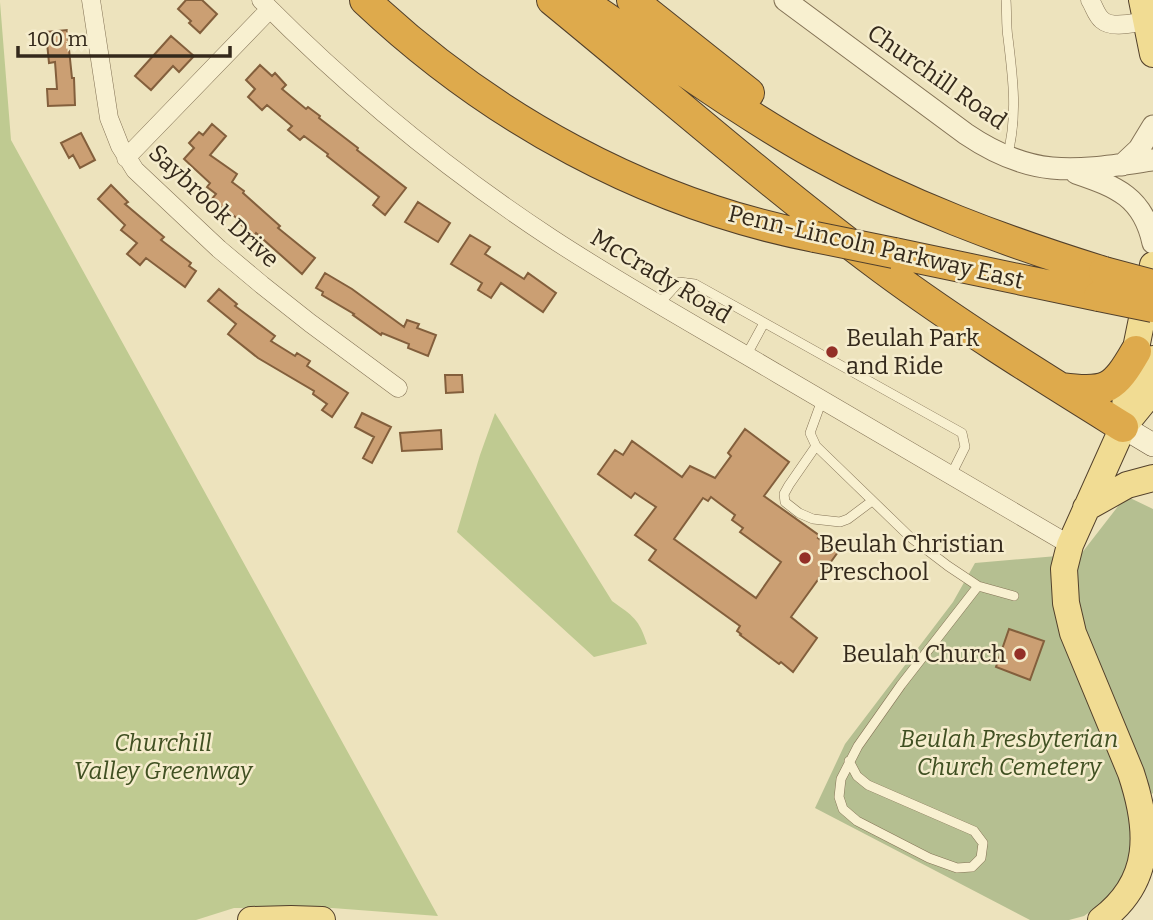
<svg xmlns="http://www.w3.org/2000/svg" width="1153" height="920" font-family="Bitter,serif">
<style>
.green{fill:#bfca91}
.cemetery{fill:#b5bf91}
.building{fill:#cb9f73;stroke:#835f3c;stroke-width:2;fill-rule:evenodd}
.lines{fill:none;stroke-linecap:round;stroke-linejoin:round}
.service-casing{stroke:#847356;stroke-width:10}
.minor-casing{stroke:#847356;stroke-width:19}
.tertiary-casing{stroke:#847356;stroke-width:23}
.secondary-casing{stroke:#66543a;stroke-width:24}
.primary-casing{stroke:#52402b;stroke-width:28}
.motorway-casing{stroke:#52402b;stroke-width:32}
.service{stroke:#f8f0d0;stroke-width:9}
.minor{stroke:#f8f0d0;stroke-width:18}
.tertiary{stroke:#f8f0d0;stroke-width:21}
.secondary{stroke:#f8f0d0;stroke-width:23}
.primary{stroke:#f1dc93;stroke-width:26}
.motorway{stroke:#deaa4c;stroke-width:30}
.motorway-bridge-casing{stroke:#52402b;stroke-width:32;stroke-linecap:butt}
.motorway-bridge{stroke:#deaa4c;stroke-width:30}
.poi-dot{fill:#932f27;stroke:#f5eccc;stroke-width:2.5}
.labels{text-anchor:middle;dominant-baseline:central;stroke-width:5;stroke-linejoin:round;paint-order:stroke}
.street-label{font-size:24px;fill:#34291b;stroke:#f5eccc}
.poi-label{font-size:24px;fill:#34291b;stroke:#f5eccc;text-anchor:start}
.park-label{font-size:24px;font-style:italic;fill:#405022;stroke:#f5eccc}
</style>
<rect width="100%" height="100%" fill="#ede3bd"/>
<path class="green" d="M0,2L11,140L438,916L332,908H234L196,920H0Z
M495,413L612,601C633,616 639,619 647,644L594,657L457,532L480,455Z"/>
<path class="cemetery" d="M1126,496L1153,509V793L1133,808L1134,855L1119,891L1084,916L1069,920H1030L815,808L845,744L953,602L975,563L1081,554Z"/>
<path class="building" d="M186,0H202L217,14L200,33L189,23L191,21L178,9Z
M67,30L72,78H74L75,105L48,106L47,89H57L55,62L49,63L46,32Z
M171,36L194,56L179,72L173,66L151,90L135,76Z
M260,65L272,76L275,73L286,85L282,89L306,109L308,107L320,116L319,118L358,148L357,150L406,188L385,215L373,205L379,197L327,156L328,154L304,136L300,140L288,130L292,126L267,105L262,110L248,97L255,89L246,80Z
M212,124L226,136L210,155L237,174L232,182L244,191L243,193L280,226L278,228L315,258L302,274L256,233L254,236L239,223L241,221L211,200L216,194L207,187L210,183L184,159L194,148L189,143L199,132L203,135Z
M81,133L95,160L80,168L73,155L69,158L61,143Z
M111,185L128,202L125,204L164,237L161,240L191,263L189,266L196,271L185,287L146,258L140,265L127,254L137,243L121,230L125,225L98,199Z
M418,202L450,223L438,242L405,222Z
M470,235L490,247L485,254L524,279L528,273L556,293L543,312L501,283L491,298L478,290L482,283L451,264Z
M325,273L352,289L404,327L407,320L419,324L417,328L436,335L428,356L408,348L409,344L382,333L381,335L353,315L354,314L322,295L323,292L316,288Z
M219,289L237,304L235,306L275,336L271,341L295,356L297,353L310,361L307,366L348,393L332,417L322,410L327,404L313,394L314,391L258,358L228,334L236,324L208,301Z
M445,375H462L463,392L446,393Z
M362,413L391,427L372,463L363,458L374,437L355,427Z
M745,429L789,462L764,496L820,536L818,538L838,552L791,617L817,638L793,672L781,662L779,664L740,635L741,634L737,631L740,626L649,560L656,550L635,535L656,507L635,493L631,498L598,474L615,450L623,455L632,441L682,477L690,466L715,478L731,456L728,453ZM711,497L735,515L732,520L743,528L740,532L781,562L756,598L674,539L703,498L708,501Z
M441,430L442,449L402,451L400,433Z
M1009,629L1044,641L1030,680L996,667Z"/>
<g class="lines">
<defs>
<path id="service" d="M1006,0C1007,13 1006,26 1008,38C1013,78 1018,117 1007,157
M659,304L679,282L695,284L962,433L965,447L951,475
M746,356L764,323
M822,400L810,433L816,446L910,537L948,566L978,586L1014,596
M816,446L789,485L784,494L785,502L799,513L813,519L840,522L848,519L872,501
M849,761L857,776L868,785L974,831L983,843L981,858L972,867L957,868L929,858L857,821L843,809L839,797L841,779L858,746L901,685L978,586"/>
<path id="minor" d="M91,0L109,118L120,146L135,170L219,249L262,285L310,323L398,388
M261,0C349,89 446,169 551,238C624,286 702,329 778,374C875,431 972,488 1070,545
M1090,0C1094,6 1096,15 1102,20C1112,29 1133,23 1146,21
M126,158L270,9"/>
<path id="tertiary" d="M785,0L966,134C1034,180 1076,171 1153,160
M1122,165L1139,149L1153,126
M1076,173C1117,187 1143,197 1153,243"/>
<path id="secondary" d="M1123,427L1153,445"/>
<path id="primary" d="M1142,0L1153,54
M1123,427L1126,397L1153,265
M1086,508L1127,485L1153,478
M251,920L291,919L322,920
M1101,920C1153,881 1150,830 1131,773L1073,633L1066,603L1064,569L1070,545L1123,427L1145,400L1153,359"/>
<path id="motorway" d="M365,0C490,118 646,204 815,237
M552,0C662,90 769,184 883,269C960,326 1041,376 1123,427
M580,0C658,52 734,109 815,154C907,205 1004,241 1104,272
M632,0L749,93
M894,253L1099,296
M1062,388C1107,394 1114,389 1136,351"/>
</defs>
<use href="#service" class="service-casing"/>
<use href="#minor" class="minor-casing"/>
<use href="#tertiary" class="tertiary-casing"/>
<use href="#secondary" class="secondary-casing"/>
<use href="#primary" class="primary-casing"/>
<use href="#motorway" class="motorway-casing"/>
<use href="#service" class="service"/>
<use href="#minor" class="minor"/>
<use href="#tertiary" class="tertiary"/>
<use href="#secondary" class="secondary"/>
<use href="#primary" class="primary"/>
<use href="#motorway" class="motorway"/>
<defs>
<path id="motorway-bridge" d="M815,237L894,253
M1104,272L1153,285
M1099,296L1153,307"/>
</defs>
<use href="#motorway-bridge" class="motorway-bridge-casing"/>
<use href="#motorway-bridge" class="motorway-bridge"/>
</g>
<g class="poi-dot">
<circle cx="832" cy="352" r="7"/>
<circle cx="805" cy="558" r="7"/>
<circle cx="1020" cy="654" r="7"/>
</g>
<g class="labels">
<g class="street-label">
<text transform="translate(937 77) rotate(35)">Churchill Road</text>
<text transform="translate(214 206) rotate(43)">Saybrook Drive</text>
<text transform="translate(876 247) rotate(13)">Penn-Lincoln Parkway East</text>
<text transform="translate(661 276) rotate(31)">McCrady Road</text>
</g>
<g class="poi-label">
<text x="846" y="338">Beulah Park<tspan x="846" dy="28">and Ride</tspan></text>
<text x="819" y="544">Beulah Christian<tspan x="819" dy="28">Preschool</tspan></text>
<text x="1006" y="654" text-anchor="end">Beulah Church</text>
</g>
<g class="park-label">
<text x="1009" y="739">Beulah Presbyterian<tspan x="1009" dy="28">Church Cemetery</tspan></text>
<text x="163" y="743">Churchill<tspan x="163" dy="28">Valley Greenway</tspan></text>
</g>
</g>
<path d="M18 46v10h212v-10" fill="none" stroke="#34291b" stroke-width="3.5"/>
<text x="28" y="46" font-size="21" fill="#34291b" stroke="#f5eccc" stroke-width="5" paint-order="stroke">100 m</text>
</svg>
